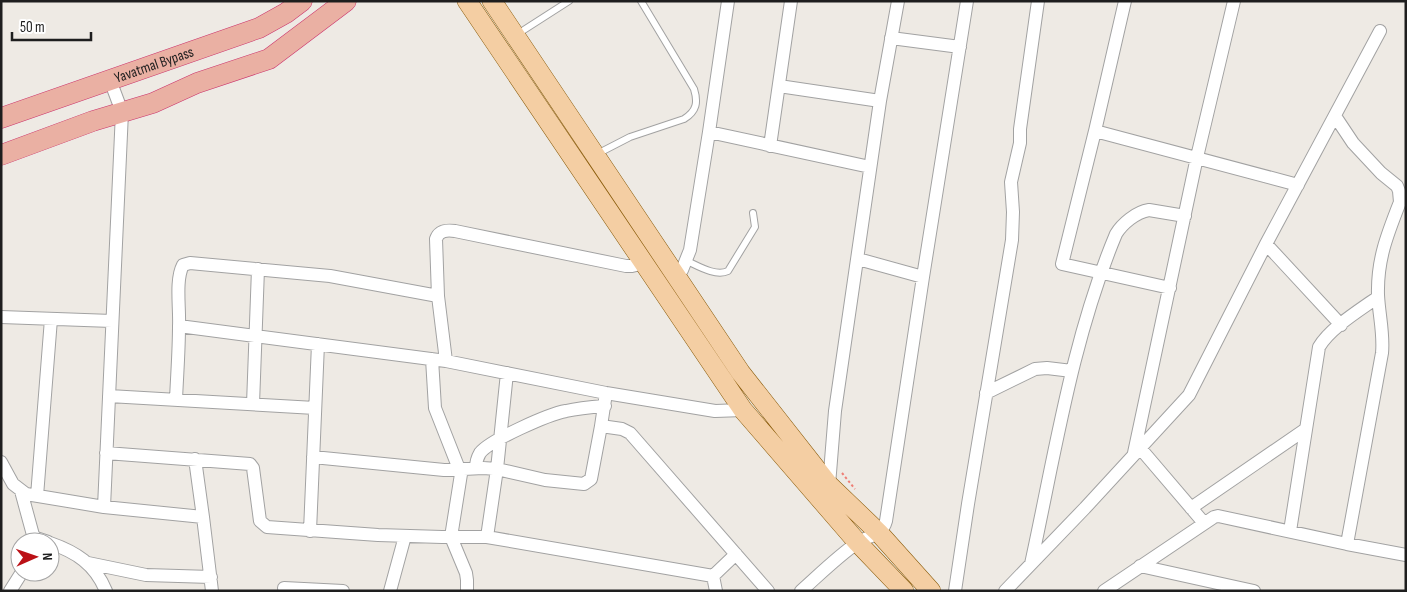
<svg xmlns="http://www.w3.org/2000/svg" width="1407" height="592" font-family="'Sofia Sans Condensed',sans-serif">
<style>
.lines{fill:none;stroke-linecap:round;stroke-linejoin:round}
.service-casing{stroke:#a2a2a2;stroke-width:8}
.minor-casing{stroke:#a2a2a2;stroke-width:14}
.primary-casing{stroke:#8b5d0c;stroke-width:20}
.trunk-casing{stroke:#cb336c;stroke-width:21}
.path{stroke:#ee7e75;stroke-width:2;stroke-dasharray:2.5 2.5;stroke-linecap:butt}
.service{stroke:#fff;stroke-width:6}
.minor{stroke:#fff;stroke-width:12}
.primary{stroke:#f4cea3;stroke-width:19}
.trunk{stroke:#eab0a3;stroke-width:20}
.labels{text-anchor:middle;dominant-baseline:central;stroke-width:4.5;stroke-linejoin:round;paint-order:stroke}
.street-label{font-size:15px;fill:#1e1e1e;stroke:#fff}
</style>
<rect width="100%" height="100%" fill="#eeeae4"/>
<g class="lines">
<defs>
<path id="service" d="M516,35L569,1
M597,154L630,137L684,119C697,111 698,102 694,89L641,1
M687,261C698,266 716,277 728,271L755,227L753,213"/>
<path id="minor" d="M891,38L960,47
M779,86L880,101
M1335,116L1353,143L1381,173L1397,186L1399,191L1400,202C1387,235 1377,260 1378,295C1379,315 1384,334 1382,353L1347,544
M1095,131L1125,1
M709,132L870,167
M770,146L791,1
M1266,244L1341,325
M858,259L923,277
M675,275L682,270L690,250L709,132L728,1
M1170,288L1062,264L1095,131L1298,185
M1,317L112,321
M179,326L446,361L606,393L715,411L743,410
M432,359L435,408L461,474L451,537L466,573L467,580V591
M446,361L438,296L436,239C439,230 447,230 455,231L626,266H632L644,263
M606,393L601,426L622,429L630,433L768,591
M986,393L1035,369L1047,368L1072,371
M109,396L315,408
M176,400C177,375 179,351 179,326C180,309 175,280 183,265L190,263L330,276L438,296
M253,404L258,269
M1140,448L1204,523
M106,453L250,464L253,468L260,521L267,527L378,535L442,537H487L713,576L736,554
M1134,453L1197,157L1234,1
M313,457L444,470L483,468L497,469L545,480L584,484L591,479L601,426
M1,462L13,484L26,494L104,507L203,517L195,459
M476,468C476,462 477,458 480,453C490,440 549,414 566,411C579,408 592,407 605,406
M829,485L835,411L880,101L898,1
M21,491L33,535L36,538L48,542
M37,496L51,319
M104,507L122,112L110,80
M1191,508L1306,429
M203,517L212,591
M310,531L318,344
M1290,531L1319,347C1330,328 1360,310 1378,297
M487,537L497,469L507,373
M50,543C76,552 95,564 106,591
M88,563L146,575L211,577
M1031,564C1055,454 1072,339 1116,234C1122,224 1136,212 1149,210L1185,216
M1140,566L1254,591
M713,576L716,591
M284,588L343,591
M10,591L22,572
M390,591L405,536
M801,591C819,575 837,557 857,543C869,535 882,536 886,521L923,277L967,1
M955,591L968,504L1012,240L1013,212L1011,182L1020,143V129L1038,1
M1005,591L1085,508L1189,395L1266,244L1380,31
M1104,591L1214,517L1218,516L1347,544L1406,555"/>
<path id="primary" d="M467,1L743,410L858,543L904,591
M492,1L741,373L829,485L879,533L931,591"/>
<g id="trunk">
<path id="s1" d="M1,118L259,28L286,13L302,1"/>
<path d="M1,155L93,121L153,103L197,83L269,59L346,1"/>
</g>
</defs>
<use href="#service" class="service-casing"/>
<use href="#minor" class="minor-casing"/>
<use href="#primary" class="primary-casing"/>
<use href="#trunk" class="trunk-casing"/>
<path class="path" d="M842,473L855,489"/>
<use href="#service" class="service"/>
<use href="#minor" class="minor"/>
<use href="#primary" class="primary"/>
<use href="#trunk" class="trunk"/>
</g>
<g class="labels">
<g class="street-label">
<text stroke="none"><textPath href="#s1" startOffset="162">Yavatmal Bypass</textPath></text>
</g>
</g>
<rect width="1407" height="592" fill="none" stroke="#1e1e1e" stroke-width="5"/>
<g transform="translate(35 557) rotate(88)"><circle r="24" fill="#ffffff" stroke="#a5a5a5"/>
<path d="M0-4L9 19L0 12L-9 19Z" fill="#bb1116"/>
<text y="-8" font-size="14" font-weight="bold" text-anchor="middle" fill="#1e1e1e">N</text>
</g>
<path d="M12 32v8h79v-8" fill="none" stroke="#1e1e1e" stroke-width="2.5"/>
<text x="20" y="32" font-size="15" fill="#1e1e1e" stroke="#ffffff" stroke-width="4" paint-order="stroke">50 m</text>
</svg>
